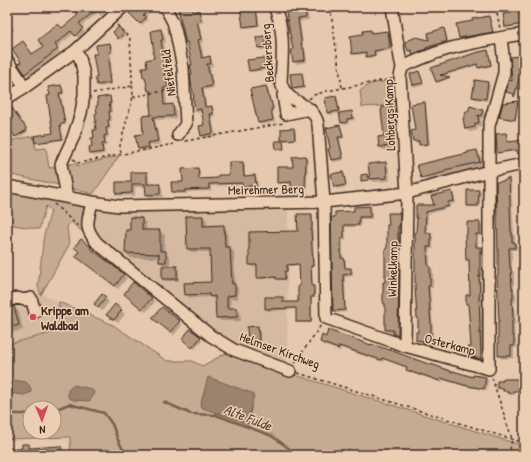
<svg xmlns="http://www.w3.org/2000/svg" width="531" height="462" font-family="'Patrick Hand',sans-serif">
<style>
.built{fill:#d5b9a0}
.green{fill:#c6ab93;stroke:#806a58;fill-rule:evenodd}
.water{fill:#9b846e;stroke:#75604e}
.shadow{fill:#0003}
.lines{fill:none;stroke-linecap:round;stroke-linejoin:round}
.stream{stroke:#75604e;stroke-width:2.5}
.building{fill:#b19780;stroke:#3b2a1e}
.minor-casing{stroke:#3b2a1e;stroke-width:14}
.path{stroke:#3b2a1e;stroke-width:1.5;stroke-dasharray:3 3;stroke-linecap:butt}
.minor{stroke:#eccfb3;stroke-width:11}
.poi-dot{fill:#d1495b;stroke:#eccfb3;stroke-width:1.5}
.labels{text-anchor:middle;dominant-baseline:central;stroke-width:3;stroke-linejoin:round;paint-order:stroke}
.street-label{font-size:13px;fill:#3b2a1e;stroke:#eccfb3}
.poi-label{font-size:13px;font-weight:bold;fill:#3b2a1e;stroke:#eccfb3;text-anchor:start}
.water-label{font-size:14px;font-style:italic;fill:#534032;stroke:#eccfb3}
</style>
<rect width="100%" height="100%" fill="#e5c8ad"/>
<filter id="ink" filterUnits="userSpaceOnUse"><feTurbulence type="fractalNoise" baseFrequency=".025" numOctaves="2"/><feDisplacementMap in="SourceGraphic" scale="8" xChannelSelector="R" yChannelSelector="G"/><feConvolveMatrix kernelMatrix="1 2 1 2 8 2 1 2 1" color-interpolation-filters="sRGB"/></filter>
<g filter="url(#ink)">
<path class="built" d="M84,204L288,207L287,364L234,348L85,234Z
M32,290L59,302V331L8,343L10,350L7,351V297Z"/>
<path class="green" d="M387,81L396,87L398,105L362,107L360,91L370,84Z
M33,136L36,149L46,148L49,168L76,163L77,166L119,156L93,194L59,185L7,174V151L10,141Z
M7,190L84,204L85,234L71,222L67,227L69,245L41,295L38,287L44,235L51,211L46,206L39,229L7,224Z
M59,302L113,325L167,361H192L202,366L230,351L282,371L524,446V455H71L70,437L7,439V351L10,350L8,344L59,331ZM30,408H54V432H30Z"/>
<path class="water" d="M208,377L254,394L248,424L200,407Z
M7,379L26,382L29,385L32,392L24,395L7,393Z
M74,385L91,389L94,392L93,397L89,401L73,400L68,397V390Z"/>
<path class="shadow" d="M83,7H107L109,9L101,16L98,13L81,26L85,32L78,38L74,33L57,47L60,52L28,76L26,73L32,55L44,47L62,30L79,15Z
M137,7H143L149,13L145,17L147,20L142,25L131,13Z
M187,7H191L193,9L194,12H199L202,15L203,23H199L203,42L201,43L204,58L209,57L212,60L213,66L210,67L214,88L204,90L207,108L211,107L214,110L215,116L212,117L216,136L205,138L202,135L205,126L203,112L198,113L196,110L193,75L194,66L189,44L186,42Z
M233,7H242V8L235,9Z
M286,7H301L305,8L307,10L309,20L300,21L304,50L306,52L307,62L296,64L294,61V51Z
M256,13L258,15L260,26L246,28L244,26Z
M524,13V25L507,28L506,27L518,14Z
M489,17L493,33L460,38V37Z
M7,19L14,30L10,33L11,34L7,37Z
M119,29L125,36L121,40L114,32Z
M443,29L446,32L449,44L427,50L428,51L416,56L413,52L411,53L409,51L431,41Z
M161,30L164,33L166,43H164L168,69H166L168,82L169,83L171,91H166L167,106H173L176,109V119L155,120L161,144L150,146L151,150L142,152L139,148L152,116V94L149,91L147,79L144,76L148,67L155,59Z
M370,31L372,33L388,32L390,34L392,50L376,53V57L369,58L367,56V54L355,55L353,53Z
M265,37L267,39L268,49L261,50L259,48Z
M110,44L112,46L113,53L110,54L112,61H111L112,69H110L112,77H110L111,85L100,87L98,85V78Z
M488,51L489,52L492,66L480,69L478,65L450,74L441,76L450,78L438,83L437,81L432,69Z
M520,57L521,58L523,79H520L516,97L515,95L507,92L513,82Z
M263,59L266,61L267,70L252,72L250,70Z
M419,72L421,75L424,85L416,87L414,85L411,75Z
M301,74L303,76L305,89L295,90L293,88Z
M475,82L488,83L490,86L487,101L475,99L473,97Z
M61,86L63,88L64,94L61,95L66,125L61,126L63,137L36,142L55,134L51,96Z
M266,87L268,89L271,102L273,104L274,110L272,111L275,122L261,125L259,123Z
M109,97L111,99L112,105H111L112,113H110L112,121L109,122L111,129L108,130L109,137L106,138L107,146H103L105,154L93,156L91,154L95,139Z
M336,97L338,99L340,114L351,112L353,114L355,120L348,121L349,124L344,125L342,123L340,113L330,115L328,112Z
M518,102V103L516,120L500,117Z
M424,104L426,105L430,145L422,146L420,144V142L416,143L414,141Z
M391,107L397,113L398,128H395L396,131H394L395,149L383,150L380,147L379,138L386,137Z
M7,110L22,124H23L25,126L28,132L18,138L13,132H12L10,130Z
M482,110L486,114L484,119L481,118L482,126L477,127L478,130L470,132L466,129L464,119Z
M340,126L342,128L344,139H340L344,160L334,162L332,160L329,150L331,149Z
M294,129L296,132V140L284,141L282,139Z
M506,134L508,143L524,141V153L520,154L518,150L499,153H498Z
M63,139V140L38,144H37Z
M476,151L481,156L484,167L449,175L450,177L427,182L421,177Z
M306,157L308,160L307,190H294L292,188V184H280L278,182Z
M243,163L245,165V177L255,176L257,178L258,188H245L243,186V185L211,186V191L187,192V194H175L173,192L184,182L198,169L200,171V180L219,179L230,176Z
M386,163L389,167L390,181L374,182L371,179L370,164Z
M146,173L149,176V185H159L162,188L163,197L150,198L147,194V187H135V196H120L117,193Z
M343,173L345,175L347,187L337,189L335,187Z
M509,180L511,182L514,235L515,236V243L517,246V250H512V270L514,272V292L516,293V302H514L516,324H514L515,338L516,339L517,348H514V358L502,359L499,356L504,182Z
M479,191L481,193L480,207H470L468,205Z
M451,192L454,195L456,203L449,205L450,208L428,214L427,234H430L433,237V249H430V267L433,269V288H430L433,327V348L426,346L423,343H420L417,340L419,333V319L418,318V218L417,217L435,206Z
M369,207L372,209V219H360L361,227H345L346,240H343V259L346,262V269H351L353,271V276L345,277L346,312L336,313L334,310L332,218Z
M399,214L402,216V228H400L401,242V251H400V337L396,336L394,334V333H389L386,330V305L385,304L390,226Z
M312,215L313,216V231L314,267L312,268L313,287L315,288V298H312V323H299L297,322V309L268,311L266,309V298H283L284,300V303H299L301,287L300,265L288,266V272H286V280H278L277,278L260,279L258,277V266L252,267L250,265V233L299,232Z
M203,217L207,221V227L224,226L227,230L228,248H230L234,252L235,285L238,288V299H230L231,309H237L240,312L241,321H221L217,318L216,300H214L211,297L190,298L186,294L213,283L211,252H191L188,249Z
M142,219L146,223V231H160L165,236L164,252L170,257V267H176L179,269V281H165L163,279L165,267L160,262V258H131L126,253L131,231Z
M480,223L482,225V236H478V248H480L483,251V278H481L482,298L483,361L471,358L468,355L472,348L469,306L467,304L471,296L469,262L467,260L468,235Z
M90,248L93,251L127,278L118,289L80,259Z
M7,258L10,261L9,268H7Z
M102,295L109,302L102,311L95,304Z
M128,297L151,298L155,302L146,312Z
M115,306L125,314L118,323L111,318Z
M14,307L19,312L23,330L7,334V308Z
M157,321H179L182,325L174,335Z
M258,327L260,329V344H251L248,342Z
M323,337L474,378H486L488,380L487,390L467,387L443,380L442,383L422,376V377L409,372L407,370V368L384,359L383,362L341,348L340,351L323,345L321,342Z
M200,338L202,340L195,349L185,341Z
M518,380L520,382V393H515V395H510L508,392H506L504,390H500L498,388Z
M29,445L32,448L61,447L66,452V455H7V449H23Z"/>
<g class="lines">
<path class="stream" d="M164,402L191,414L216,415L272,436L298,455
M7,410C14,416 21,414 30,413
M54,410L69,404L104,413L112,424L118,440L126,455"/>
</g>
<path class="building" d="M82,7H101L79,23L83,28L75,36L71,31L55,44L58,49L25,74L18,64L21,62L12,49L23,41L32,54L43,47L38,40L58,24L62,28L78,15L76,12Z
M135,7H145L148,10L143,15L146,17L140,24L129,13Z
M182,7H191L192,12L199,10L201,20L197,21L201,39L198,40L202,58L210,56L211,64H207L212,86L202,88L205,107L212,106L213,114H210L213,133L201,136L199,126L204,125L201,109L195,110L193,98H194L191,82L190,74H192L190,65H192L187,42L186,43L178,8Z
M240,7H256L258,25L243,27Z
M285,7H305L306,18L298,19L302,48H304L305,60L293,62L291,50H293Z
M517,12V13L524,12V24L505,27L503,14Z
M489,16L493,32L459,38L456,24L473,21V19Z
M119,27L124,33L118,39L113,32Z
M444,28L447,41L426,48V49L413,54L411,50L408,51L405,42L416,37L429,40L428,33Z
M161,29L163,40H161L165,66H163L165,79H166L168,88H163L164,105L173,104L174,116L153,117L158,141L147,143L148,147L138,149L135,135L143,134L142,116L151,115L150,105H151V91H148L145,77H143L142,67H147L146,60L154,58L153,52H154L151,31Z
M371,30V33L388,31L390,48L374,51L375,55L366,57V52L352,54L350,36L363,34V31Z
M265,36L267,47L258,48L256,37Z
M110,43L111,51L109,52L110,59L109,60L110,67H109L110,75H109L110,83L97,85L95,78L97,77L93,54H97L96,45Z
M488,50L491,65L478,68L477,64L448,73L440,75L450,77L436,82L431,68L475,53Z
M520,56L523,75H520L514,97V94L506,92L509,80L512,81L510,57Z
M264,58L266,68L249,71L247,60Z
M419,71L423,83L413,85L410,74Z
M302,73L304,87L292,89L290,74Z
M475,80L488,82L486,99L472,97Z
M61,85L63,93H59L65,123L60,124L62,139L35,143L34,136L53,133L47,96L50,95L48,87Z
M266,86L270,101H271L273,108L271,109L273,120L258,123L250,89Z
M110,96L111,103H109L111,111H109L110,119L108,120L109,127L106,128L107,135L104,136L105,144H102L103,152L90,154L89,147L92,146L91,138H94L93,130H96L95,122H96L95,114L97,113L96,106L98,105L97,98Z
M336,96L339,111L327,113L325,98Z
M518,101L515,120L499,117L503,103Z
M425,102L428,144L419,145V141H413L411,131L415,130L411,104Z
M11,106L22,123H23L27,130L15,137L11,130L9,131L7,128V109Z
M392,106V109H394L396,125H393V128L391,129L392,146L379,147L378,137L384,136L381,110H382V107Z
M470,106L483,110L481,116L478,115L479,123H475V127L465,129L463,118H464L466,111L468,112Z
M352,111L353,118L347,119V122L341,123L339,113Z
M340,125L343,137H338L343,158L331,160L328,149L330,148L326,128Z
M294,128L295,139L281,140V129Z
M506,133L508,142L524,140V153L518,154L517,150L497,153L496,134Z
M275,141H283L284,149H276Z
M477,150L480,162L445,170V172L421,178L417,165L468,153L467,152Z
M306,156L305,188H291V182L277,183V167H293L292,157Z
M229,162H243L244,176L255,175L256,186H242V183L209,184V189L185,190V192H172L171,182H183L182,169L198,168L199,179L218,178V175H229Z
M386,162L387,178L370,179L368,164Z
M131,172H147V184H160V194L146,195L145,184H132V193L116,194V182H131Z
M343,172L346,185L334,187L331,174Z
M367,174L368,180L361,181V175Z
M509,178L511,232H512V242H515V248H509L510,268H511L512,289H513V299H512L513,321H512V336H514V346H511V356H498V322H499L497,276L498,275V253L496,182L504,181Z
M467,190H479L478,206H467Z
M452,191L454,201L448,202L449,206L426,212L425,233H431V247H427L428,266H430V286H428L431,324V346L423,344V341L416,340V332H418V318H417L415,286V233H416L417,218H416V205H434L431,196Z
M370,206V217H359V225H344V238H341V258H344L345,268H351V274L343,275L345,310L333,311L331,217H335V212L354,211V207Z
M388,213H400V226H398V239H399V249H398L399,273L398,335L393,334V330H385V304H384L383,301V282H385V249L387,248V225H389Z
M297,214H312V230H311L313,266H311L312,286H314V297H311V322H296V308L265,309V297H283V302H298V286H300L299,264L287,265V271H285V279H276V277L257,278V265H249V232L298,231Z
M186,216H203V226L224,225L225,247H230L232,284H235V295L227,296V308H237V317L216,318L215,296L210,297L209,294L185,295L184,283L211,282L210,249H187Z
M130,217L142,218V230H160V251H166V262H159V254L125,253L126,230H130Z
M467,222H480V234H476V247H480V275L479,276L480,296H479L481,359L467,356V347H471L469,316L468,304H466V295H470L469,260H466L465,234H467Z
M81,239L91,247L90,248L124,274L115,286L75,256L79,252L74,247Z
M162,266H177V279H162Z
M133,282L152,298L142,309L124,294Z
M102,294L106,297L98,308L94,304Z
M115,304L122,310L114,320L106,315Z
M14,306L19,325L7,328V308Z
M162,307L180,321L170,332L152,318Z
M258,326L259,342H248L247,327Z
M190,329L201,337L192,348L182,339Z
M328,330L371,345V344L390,350L431,365V364L453,372V371L473,377V375L486,377L484,389L464,385L441,378L440,381L420,374V375L406,370L407,367L382,358L381,360L339,346L338,349L320,342L322,335L326,337Z
M503,379H519V391H513V393H507V391H503V388H497V381H503Z
M22,444H29V448L61,446L62,455H7V448H22Z"/>
<g class="lines">
<defs>
<path id="minor" d="M165,7L173,22L176,33L183,68L186,124L178,135
M274,7C286,30 282,58 281,83C287,105 313,101 318,124L324,202L326,318L405,346L489,369V126L504,73V63L501,38
M392,7L400,58L402,67
M7,60L25,87
M402,67L400,77L407,193L405,346
M402,67C416,61 431,54 445,50C471,42 498,38 524,34
M285,92L283,95L286,114L310,109
M7,98L25,87L75,51L123,7
M7,186L92,202L119,206L324,202L407,193L489,171L524,164
M67,197L61,164L73,138L81,113L84,95V75L80,58L75,51
M92,202C88,222 83,226 97,243L211,336L234,350L290,371
M7,301L17,298L25,300L31,298L35,312"/>
</defs>
<use href="#minor" class="minor-casing"/>
<path class="path" d="M330,7L342,88
M496,7L500,29
M117,25L130,39L133,97L120,145L121,154
M93,93L132,86
M133,97L174,89
M309,99L314,95L327,91L392,79
M185,141L284,123
M73,159L77,161L78,163L174,144
M54,204L79,227
M295,363L321,325
M298,373L524,443
M492,378L512,439L509,455"/>
<use href="#minor" class="minor"/>
</g>
</g>
<circle class="poi-dot" cx="33" cy="317" r="4"/>
<g class="labels">
<g class="street-label">
<text transform="translate(267 53) rotate(-94)">Beckersberg</text>
<text transform="translate(168 73) rotate(-97)">Niefelfeld</text>
<text transform="translate(389 115) rotate(-92)">Lohbergs Kamp</text>
<text transform="translate(266 189) rotate(-1)">Meirehmer Berg</text>
<text transform="translate(392 269) rotate(-89)">Winkelkamp</text>
<text transform="translate(450 344) rotate(15)">Osterkamp</text>
<text transform="translate(280 350) rotate(20)">Helmser Kirchweg</text>
</g>
<g class="poi-label">
<text x="41" y="310">Krippe am<tspan x="41" dy="15">Waldbad</tspan></text>
</g>
<g class="water-label">
<text transform="translate(248 417) rotate(21)">Alte Fulde</text>
</g>
</g>
<rect width="531" height="462" fill="none" stroke="#eccfb3" stroke-width="24"/>
<rect x="12" y="12" width="507" height="438" fill="none" stroke="#3b2a1e" stroke-width="1.5" filter="url(#ink)"/>
<g transform="translate(42 420) rotate(178)"><circle r="19" fill="#eccfb3" stroke="#a58d77"/>
<path d="M0-3L7 15L0 10L-7 15Z" fill="#d1495b"/>
<text y="-6" font-size="11" font-weight="bold" text-anchor="middle" fill="#3b2a1e">N</text>
</g>
</svg>
